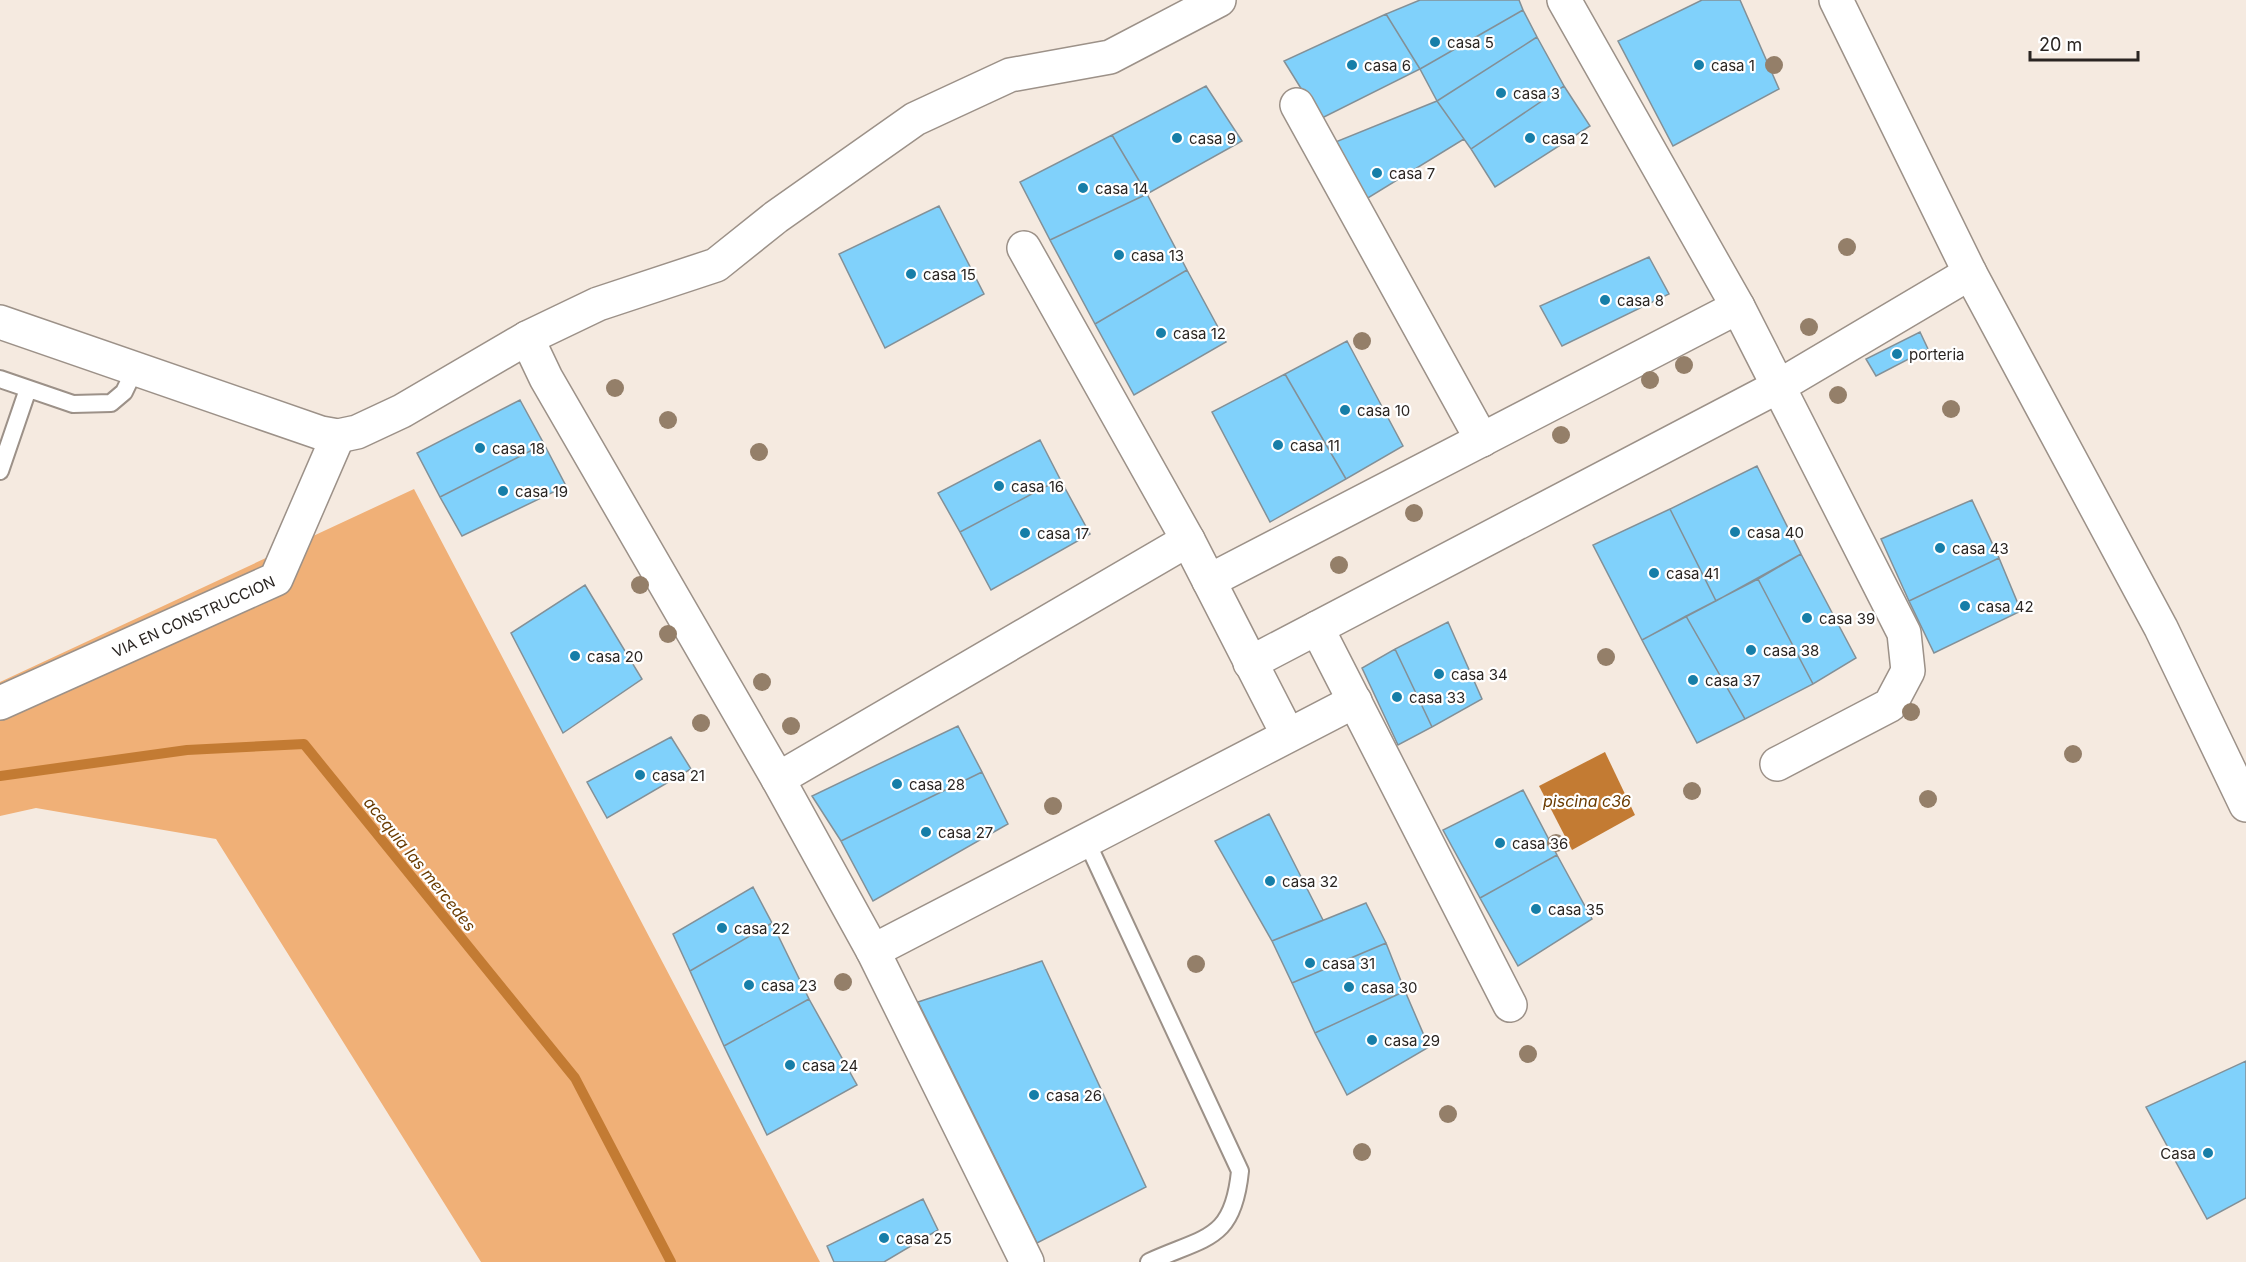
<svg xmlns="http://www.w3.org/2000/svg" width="2246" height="1262" font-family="Inter,sans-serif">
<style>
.green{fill:#f0b077}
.water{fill:#c37b33}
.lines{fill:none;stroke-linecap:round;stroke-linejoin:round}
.stream{stroke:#c37b33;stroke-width:10}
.building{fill:#80d1fb;stroke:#839097;stroke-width:1.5}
.lane-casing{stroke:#9c9188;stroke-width:20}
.street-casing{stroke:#9c9188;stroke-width:36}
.lane{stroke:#fff;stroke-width:16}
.street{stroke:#fff;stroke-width:33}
.tree{fill:#947f69}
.poi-dot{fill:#167ea8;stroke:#fff;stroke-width:2}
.labels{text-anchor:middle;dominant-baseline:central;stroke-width:4.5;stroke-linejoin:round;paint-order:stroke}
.poi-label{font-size:15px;fill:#2a2522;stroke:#fff;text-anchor:start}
.street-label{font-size:15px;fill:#2a2522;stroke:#fff}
.water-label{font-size:16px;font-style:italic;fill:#6a3b00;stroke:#fff}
</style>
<rect width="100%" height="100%" fill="#f5eae0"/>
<path class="green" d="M414,489L820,1262H481L216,839L36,808L0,816V682Z"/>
<path class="water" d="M1605,752L1635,815L1572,850L1539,786Z"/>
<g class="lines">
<path class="stream" d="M0,776L187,750L304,744L575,1078L671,1262"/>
</g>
<path class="building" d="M1420,0H1519L1523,10L1420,69L1386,14Z
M1702,0H1740L1779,89L1673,146L1618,41Z
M1523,10L1537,37L1437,101L1420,69Z
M1386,14L1420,69L1320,119L1284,61Z
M1537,37L1564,86L1471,149L1437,101Z
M1206,86L1242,141L1147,194L1112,135Z
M1564,86L1590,126L1495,187L1471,149Z
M1437,101L1464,139L1363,201L1328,145Z
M1112,135L1147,194L1050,240L1020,182Z
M1147,194L1187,270L1095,324L1050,240Z
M939,206L984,294L885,348L839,254Z
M1649,257L1669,294L1562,346L1540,306Z
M1187,270L1226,342L1134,395L1095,324Z
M1920,332L1928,349L1876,376L1866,359Z
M1347,341L1403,446L1346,479L1285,374Z
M1285,374L1346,479L1270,522L1212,412Z
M520,400L544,444L440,497L417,453Z
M1040,440L1060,479L960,532L938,493Z
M544,444L566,486L462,536L440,497Z
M1757,466L1801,554L1716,601L1670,509Z
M1060,479L1090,534L991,590L960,532Z
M1972,500L1999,558L1909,601L1881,539Z
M1670,509L1716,601L1642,640L1593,545Z
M1801,554L1856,658L1813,684L1758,579Z
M1999,558L2021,611L1934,653L1909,601Z
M1758,579L1813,684L1745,719L1686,616Z
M585,585L642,679L563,733L511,633Z
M1686,616L1745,719L1697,743L1642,640Z
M1448,622L1482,699L1432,727L1395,649Z
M1395,649L1432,727L1398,745L1362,668Z
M958,726L982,772L841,841L812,796Z
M671,737L691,769L607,818L587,782Z
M982,772L1008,824L873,901L841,841Z
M1523,790L1557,855L1480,898L1443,830Z
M1269,814L1323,920L1272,941L1215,841Z
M1557,855L1592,919L1518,966L1480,898Z
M753,887L772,923L690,971L673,934Z
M1366,903L1386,943L1292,983L1272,941Z
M772,923L809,999L724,1046L690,971Z
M1386,943L1405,991L1315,1033L1292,983Z
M1042,961L1146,1187L1037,1243L918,1002Z
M1405,991L1429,1047L1347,1095L1315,1033Z
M809,999L857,1085L767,1135L724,1046Z
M2246,1061V1198L2207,1219L2146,1107Z
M923,1199L938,1230L884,1262H834L827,1246Z"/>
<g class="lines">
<defs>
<path id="lane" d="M0,379L73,404L111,403L124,392L135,369
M0,471L28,389
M1086,840L1240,1171C1233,1241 1206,1236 1149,1262"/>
<g id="street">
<path d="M1564,0L1738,307L1904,633L1908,671L1890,705L1777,764"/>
<path d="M1836,0L1970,273L2161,628L2246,805"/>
<path d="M1297,105L1482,440"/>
<path d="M1024,248L1188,540L1288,735"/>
<path d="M0,322L321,433L338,436L357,432L402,411L527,338L598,304L716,265L776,217L915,119L1010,75L1110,57L1219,0"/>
<path d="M527,338L546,378L778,779L873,951L1027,1262"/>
<path d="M1209,581L1738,307"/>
<path d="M1317,628L1510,1005"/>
<path d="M1250,663L1779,386L1970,273"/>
<path id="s1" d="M0,703L276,579L338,436"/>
<path d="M778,779L1188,540"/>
<path d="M873,951L1355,701"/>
</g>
</defs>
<use href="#lane" class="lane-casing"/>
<use href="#street" class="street-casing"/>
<use href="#lane" class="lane"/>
<use href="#street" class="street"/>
</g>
<g class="tree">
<circle cx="1774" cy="65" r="9"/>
<circle cx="1847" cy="247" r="9"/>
<circle cx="1809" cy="327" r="9"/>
<circle cx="1362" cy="341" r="9"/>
<circle cx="1684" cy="365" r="9"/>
<circle cx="1650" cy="380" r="9"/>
<circle cx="615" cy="388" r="9"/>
<circle cx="1838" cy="395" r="9"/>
<circle cx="1951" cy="409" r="9"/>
<circle cx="668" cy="420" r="9"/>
<circle cx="1561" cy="435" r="9"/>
<circle cx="759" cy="452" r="9"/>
<circle cx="1414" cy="513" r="9"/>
<circle cx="1339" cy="565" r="9"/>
<circle cx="640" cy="585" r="9"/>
<circle cx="668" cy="634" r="9"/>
<circle cx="1606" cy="657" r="9"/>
<circle cx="762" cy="682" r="9"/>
<circle cx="1911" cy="712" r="9"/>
<circle cx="701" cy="723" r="9"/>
<circle cx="791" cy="726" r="9"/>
<circle cx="2073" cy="754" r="9"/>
<circle cx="1692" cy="791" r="9"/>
<circle cx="1928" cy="799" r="9"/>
<circle cx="1053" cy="806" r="9"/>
<circle cx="1556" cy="843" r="9"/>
<circle cx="1196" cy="964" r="9"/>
<circle cx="843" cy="982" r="9"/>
<circle cx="1528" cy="1054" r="9"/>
<circle cx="1448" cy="1114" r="9"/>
<circle cx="1362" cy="1152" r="9"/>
</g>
<g class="poi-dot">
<circle cx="1435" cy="42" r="6"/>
<circle cx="1352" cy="65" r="6"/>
<circle cx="1699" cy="65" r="6"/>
<circle cx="1501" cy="93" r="6"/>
<circle cx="1177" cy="138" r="6"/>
<circle cx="1530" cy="138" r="6"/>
<circle cx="1377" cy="173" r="6"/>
<circle cx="1083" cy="188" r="6"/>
<circle cx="1119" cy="255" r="6"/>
<circle cx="911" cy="274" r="6"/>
<circle cx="1605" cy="300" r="6"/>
<circle cx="1161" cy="333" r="6"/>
<circle cx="1897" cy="354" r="6"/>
<circle cx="1345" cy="410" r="6"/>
<circle cx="1278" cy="445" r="6"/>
<circle cx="480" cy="448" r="6"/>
<circle cx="999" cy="486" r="6"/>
<circle cx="503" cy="491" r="6"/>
<circle cx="1735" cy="532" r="6"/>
<circle cx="1025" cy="533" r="6"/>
<circle cx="1940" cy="548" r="6"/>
<circle cx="1654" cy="573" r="6"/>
<circle cx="1965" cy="606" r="6"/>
<circle cx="1807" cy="618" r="6"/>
<circle cx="1751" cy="650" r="6"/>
<circle cx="575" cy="656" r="6"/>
<circle cx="1439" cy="674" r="6"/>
<circle cx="1693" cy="680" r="6"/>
<circle cx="1397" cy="697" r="6"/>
<circle cx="640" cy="775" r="6"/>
<circle cx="897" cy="784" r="6"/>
<circle cx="926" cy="832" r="6"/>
<circle cx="1500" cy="843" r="6"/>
<circle cx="1270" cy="881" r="6"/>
<circle cx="1536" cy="909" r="6"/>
<circle cx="722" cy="928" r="6"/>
<circle cx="1310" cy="963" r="6"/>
<circle cx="749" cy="985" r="6"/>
<circle cx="1349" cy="987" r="6"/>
<circle cx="1372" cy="1040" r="6"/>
<circle cx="790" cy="1065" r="6"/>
<circle cx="1034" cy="1095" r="6"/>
<circle cx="2208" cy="1153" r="6"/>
<circle cx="884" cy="1238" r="6"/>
</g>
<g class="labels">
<g class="poi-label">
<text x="1447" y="42">casa 5</text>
<text x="1364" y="65">casa 6</text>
<text x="1711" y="65">casa 1</text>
<text x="1513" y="93">casa 3</text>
<text x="1189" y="138">casa 9</text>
<text x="1542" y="138">casa 2</text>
<text x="1389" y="173">casa 7</text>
<text x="1095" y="188">casa 14</text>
<text x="1131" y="255">casa 13</text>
<text x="923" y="274">casa 15</text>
<text x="1617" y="300">casa 8</text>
<text x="1173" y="333">casa 12</text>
<text x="1909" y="354">porteria</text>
<text x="1357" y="410">casa 10</text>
<text x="1290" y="445">casa 11</text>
<text x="492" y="448">casa 18</text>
<text x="1011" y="486">casa 16</text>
<text x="515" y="491">casa 19</text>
<text x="1747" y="532">casa 40</text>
<text x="1037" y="533">casa 17</text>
<text x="1952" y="548">casa 43</text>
<text x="1666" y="573">casa 41</text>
<text x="1977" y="606">casa 42</text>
<text x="1819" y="618">casa 39</text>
<text x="1763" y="650">casa 38</text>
<text x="587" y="656">casa 20</text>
<text x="1451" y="674">casa 34</text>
<text x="1705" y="680">casa 37</text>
<text x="1409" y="697">casa 33</text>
<text x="652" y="775">casa 21</text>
<text x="909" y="784">casa 28</text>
<text x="938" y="832">casa 27</text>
<text x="1512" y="843">casa 36</text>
<text x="1282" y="881">casa 32</text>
<text x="1548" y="909">casa 35</text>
<text x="734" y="928">casa 22</text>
<text x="1322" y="963">casa 31</text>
<text x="761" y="985">casa 23</text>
<text x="1361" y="987">casa 30</text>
<text x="1384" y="1040">casa 29</text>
<text x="802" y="1065">casa 24</text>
<text x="1046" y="1095">casa 26</text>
<text x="2196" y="1153" text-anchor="end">Casa</text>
<text x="896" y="1238">casa 25</text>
</g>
<g class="street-label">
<text stroke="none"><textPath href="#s1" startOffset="212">VIA EN CONSTRUCCION</textPath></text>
</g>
<g class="water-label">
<text x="1587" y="801">piscina c36</text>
<text transform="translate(420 864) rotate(51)">acequia las mercedes</text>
</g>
</g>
<path d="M2030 51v9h108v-9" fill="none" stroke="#2a2522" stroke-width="3"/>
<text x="2039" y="51" font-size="18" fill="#2a2522" stroke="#ffffff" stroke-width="4.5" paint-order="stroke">20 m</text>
</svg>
